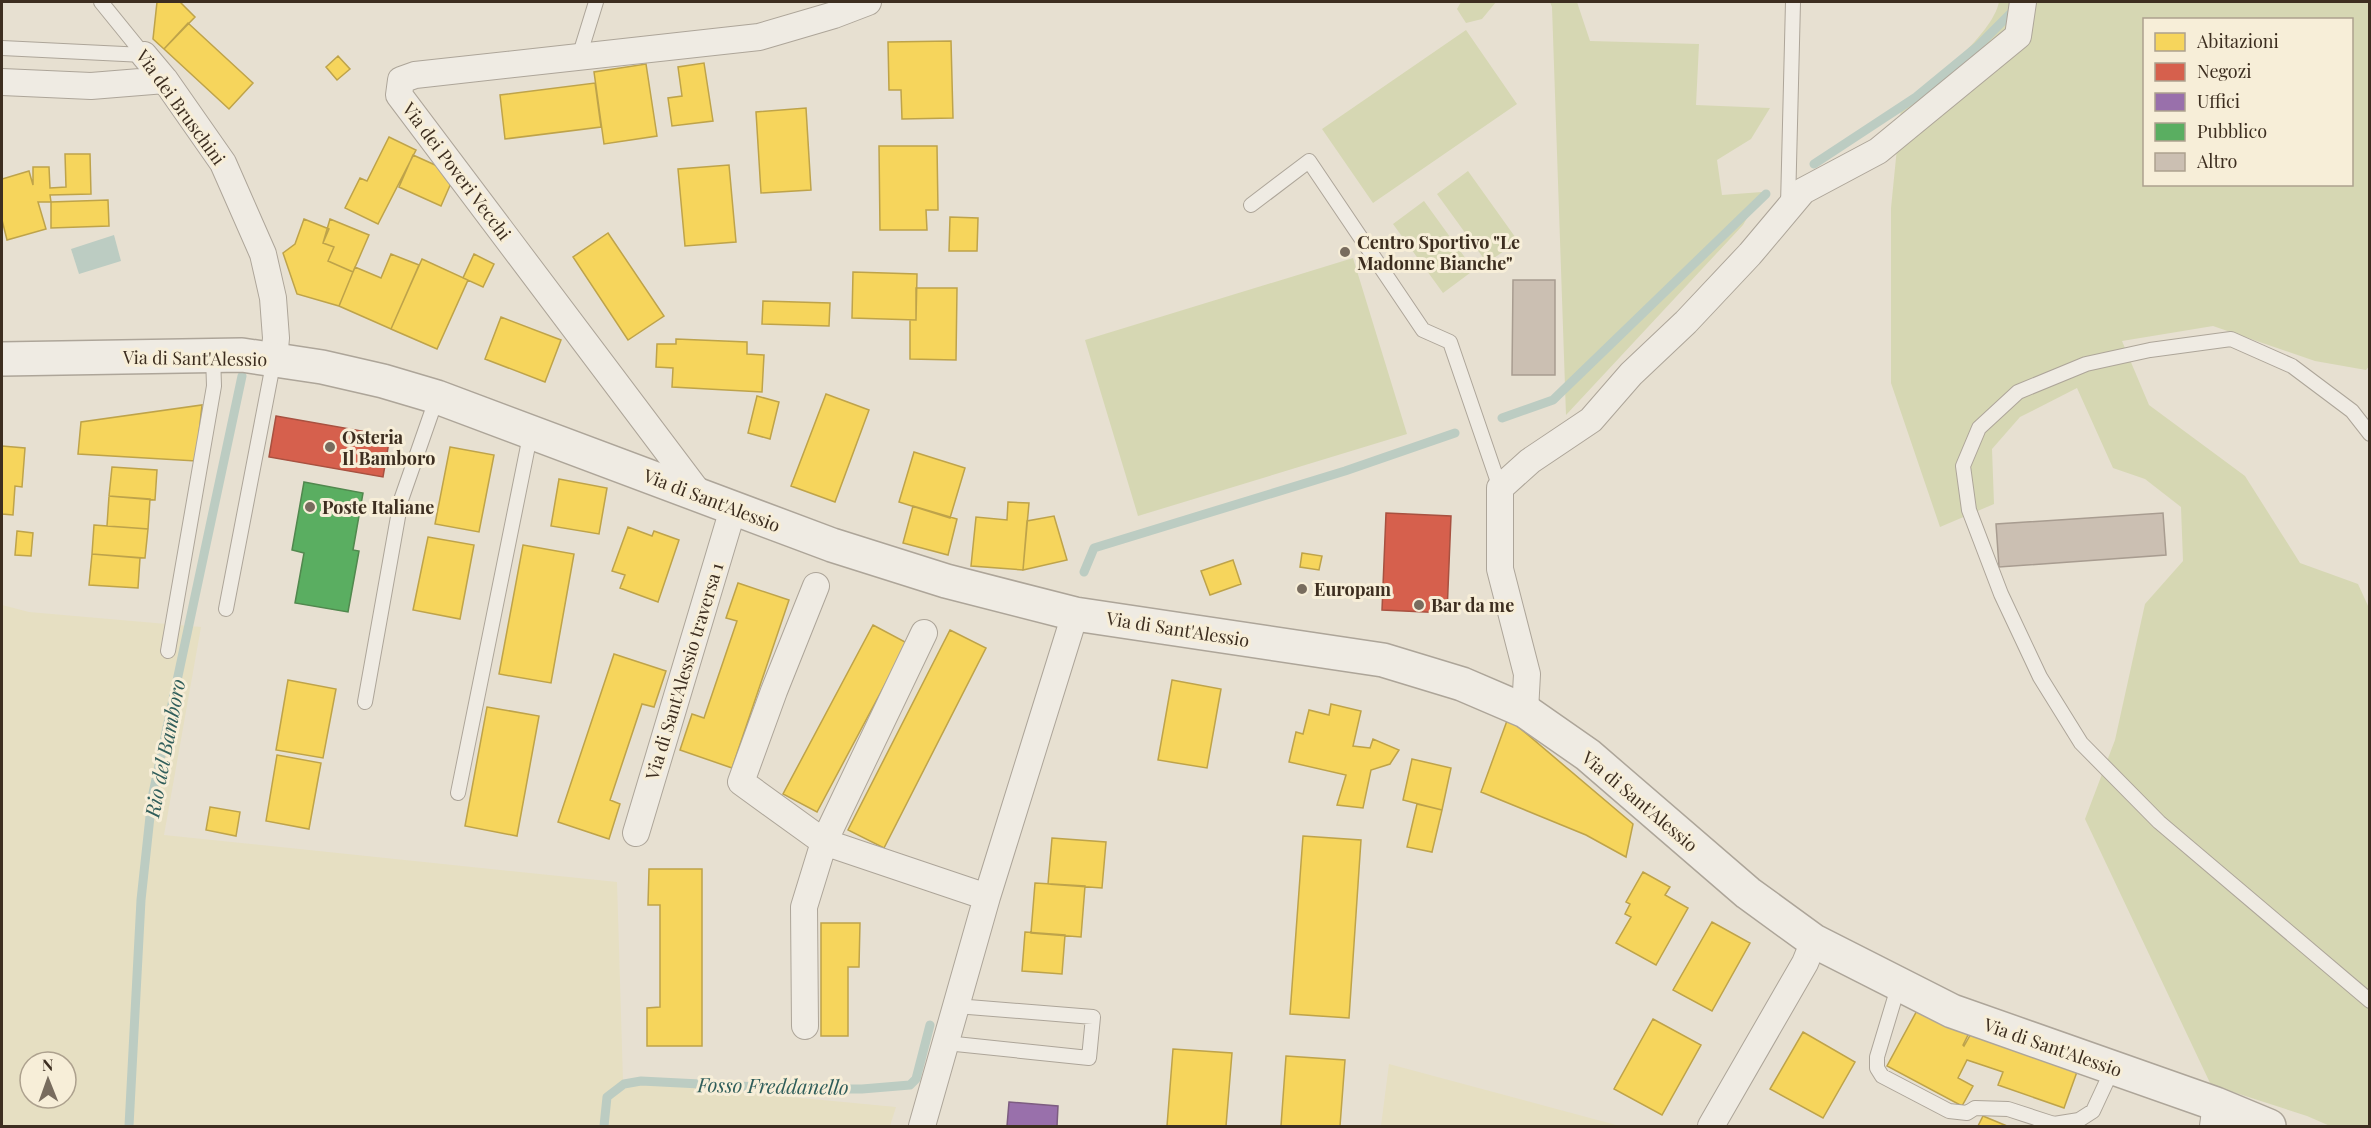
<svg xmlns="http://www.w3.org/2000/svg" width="2371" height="1128" font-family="'Playfair Display',serif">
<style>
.farmland{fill:#e6dfc2;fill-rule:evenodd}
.green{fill:#d6d7b3;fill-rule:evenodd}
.water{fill:#bcccc2}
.homes{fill:#f6d55c;stroke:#bea34a;stroke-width:1.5}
.shops{fill:#d6604d;stroke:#a85140;stroke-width:1.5}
.offices{fill:#9970ab;stroke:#7d5c81;stroke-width:1.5}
.public{fill:#5aae61;stroke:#51884e;stroke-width:1.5}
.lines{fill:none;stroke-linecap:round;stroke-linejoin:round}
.stream{stroke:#bcccc2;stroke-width:9}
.building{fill:#cbbfb2;stroke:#a89c90;stroke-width:1.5}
.service-casing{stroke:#ada599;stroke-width:16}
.minor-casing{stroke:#ada599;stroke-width:28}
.tertiary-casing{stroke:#ada599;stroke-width:36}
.service{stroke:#efebe3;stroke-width:14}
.minor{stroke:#efebe3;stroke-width:26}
.tertiary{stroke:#efebe3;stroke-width:33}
.poi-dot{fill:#786c5e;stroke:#f7eed8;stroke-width:2}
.labels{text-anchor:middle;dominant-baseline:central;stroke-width:6;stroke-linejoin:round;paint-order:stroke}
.street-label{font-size:18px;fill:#3d2e20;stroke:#f7eed8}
.poi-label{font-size:18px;font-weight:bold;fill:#3d2e20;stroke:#f7eed8;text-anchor:start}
.water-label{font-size:20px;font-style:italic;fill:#2f5d5a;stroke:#f7eed8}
</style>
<rect width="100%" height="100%" fill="#e7e0d1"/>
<path class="farmland" d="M2,605L29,612L201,627L164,835L617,882L623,1081L896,1107L890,1126H2ZM30,1062H66V1098H30Z
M1389,1064L1620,1126H1381Z"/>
<path class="green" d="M1461,2H1496L1482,19L1466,23L1457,9Z
M1550,2H1577L1590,41L1699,44L1696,105L1770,108L1751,139L1717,160L1722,195L1762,192L1743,225L1566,415L1552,7Z
M1999,2H2369L2370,365L2366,370L2315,361L2213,326L2122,341L2149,405L2245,476L2300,563L2358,584L2369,608V1126H2330L2307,1116L2211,1085L2085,819L2115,740L2145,604L2183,561L2181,507L2145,479L2113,468L2077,388L2020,417L1992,449L1994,504L1940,527L1891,383V208L1901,108C1928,85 1992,36 1999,2ZM2144,20H2352V184H2144Z
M1466,30L1517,104L1373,203L1322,129Z
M1468,171L1518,241L1487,263L1437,194Z
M1424,201L1474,270L1443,293L1393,224Z
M1353,258L1407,434L1138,516L1085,340Z"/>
<path class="water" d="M114,235L121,261L79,274L71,249Z"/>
<path class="homes" d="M157,2H180L195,17L164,49L153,39Z
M188,23L253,83L229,109L164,49Z
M951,41L953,118L902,119L901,90H889L888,42Z
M338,56L350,69L337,80L326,67Z
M704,63L713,121L672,126L668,98L682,96L678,67Z
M646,64L657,136L604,144L594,72Z
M595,83L601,127L505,139L500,95Z
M806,108L811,190L761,193L756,112Z
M389,137L416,150L378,224L345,208L360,178L367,181Z
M879,146H937L938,210H926L927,230H880Z
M65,154H90L91,194L50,195L51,202H38L46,229L7,240L2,220V179L29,171L33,185V167H49L50,188L66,187Z
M413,155L455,174L441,206L399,187Z
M729,165L736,242L685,246L678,169Z
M108,200L109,226L51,228V202Z
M950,217L978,218L977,251H949Z
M304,219L329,229L323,243L334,247L328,261L353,272L339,306L297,294L283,253L295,244Z
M330,219L369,235L353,272L328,261L334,247L323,243Z
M608,233L664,316L628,340L573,257Z
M391,254L419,265L391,329L339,306L355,267L381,278Z
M474,254L494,264L483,287L463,278Z
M422,259L468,280L437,349L391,329Z
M853,272L917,274L916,320L852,318Z
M916,288H957L956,360L910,359V320H916Z
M763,301L830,303L829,326L762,324Z
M501,317L561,340L545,382L485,359Z
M676,339L747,342V354L764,355L762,392L672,387L673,368L656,367L657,344H676Z
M826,394L869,410L835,502L791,486Z
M757,396L779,402L770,439L748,433Z
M202,405L196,461L78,454L81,422Z
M2,446L25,448L22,487L15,486L13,515L2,514Z
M450,447L494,455L479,532L435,524Z
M914,452L965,468L950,518L899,502Z
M112,467L157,470L155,500L109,496Z
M559,479L607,488L599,534L551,526Z
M109,496L150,499L148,529L107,526Z
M1008,502L1029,503L1023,570L971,566L976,517L1007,520Z
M913,506L957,519L948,555L903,543Z
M1054,516L1067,560L1023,570L1027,521Z
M94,525L148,529L145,558L92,554Z
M628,527L652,536L654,531L679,540L658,602L620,588L625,575L612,571Z
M17,531L33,533L31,556L15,555Z
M428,537L474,545L460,619L413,610Z
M523,545L574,554L551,683L499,674Z
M1302,553L1322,556L1319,570L1300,567Z
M92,554L140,558L138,588L89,585Z
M1233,560L1241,584L1210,595L1201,571Z
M738,583L789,600L732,768L680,750L692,714L704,718L737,621L726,618Z
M873,625L907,643L817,812L783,794Z
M950,630L986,648L884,848L848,830Z
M614,654L666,671L654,707L642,704L610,800L620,804L609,839L558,822Z
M288,680L336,689L323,758L276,750Z
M1172,680L1221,689L1207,768L1158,760Z
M1331,704L1361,711L1353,746L1370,748L1373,739L1399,750L1390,764L1371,770L1363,808L1337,805L1346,775L1289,762L1296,732L1303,734L1309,710L1329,715Z
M487,707L539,716L517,836L465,826Z
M1508,718L1633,824L1626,857L1586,835L1481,792Z
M277,755L321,763L309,829L266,821Z
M1412,759L1451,768L1442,810L1403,800Z
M1417,804L1442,810L1432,852L1407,847Z
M210,807L240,812L236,836L206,830Z
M1303,836L1361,840L1349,1018L1290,1014Z
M1052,838L1106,842L1102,888L1048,884Z
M649,869H702V1046H647V1008L660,1007V905H648Z
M1643,872L1670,887L1665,895L1688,908L1656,965L1616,943L1631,917L1625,914L1630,904L1626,902Z
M1035,883L1085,886L1081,937L1031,933Z
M1712,922L1750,943L1712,1011L1673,990Z
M821,923H860L859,967H848V1036H821Z
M1025,932L1065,935L1062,974L1022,971Z
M1920,1005L1970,1031L1963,1045L1964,1046L1972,1032L2078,1069L2064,1108L1998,1085L2003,1072L1967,1060L1958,1078L1973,1086L1962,1106L1887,1066Z
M1653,1019L1701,1045L1662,1115L1614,1089Z
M1803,1032L1855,1062L1823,1118L1770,1089Z
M1173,1049L1232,1053L1226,1126H1167Z
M1286,1056L1345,1060L1340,1126H1281Z
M1983,1116L2007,1126H1978Z"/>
<path class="shops" d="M276,416L390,436L383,477L269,457Z
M1386,513L1451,516L1447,613L1382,610Z"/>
<path class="offices" d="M1009,1102L1058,1106L1057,1126H1007Z"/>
<path class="public" d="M304,482L363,493L353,550L359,551L348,612L295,603L304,553L292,550Z"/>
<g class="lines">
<path class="stream" d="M1814,164L1916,97L1978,46L2015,9
M1502,418L1553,400L1766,194
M1084,572L1094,548L1345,471L1455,433
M129,1126L141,900L152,798L242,376
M604,1126L607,1097L624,1084L641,1081L800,1089H862L910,1085L916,1079L930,1025"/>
</g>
<path class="building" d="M1513,280H1555V375H1512Z
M2163,513L2166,555L1999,567L1996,524Z"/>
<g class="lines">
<defs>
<path id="service" d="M101,2L144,55
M2,48L144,55
M579,57L596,2
M1251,205L1309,161L1423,330L1450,342L1500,488
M1788,205L1793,2
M2370,434L2352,411L2292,366L2231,339L2150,350L2086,364L2018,392L1979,428L1963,466L1969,510L2001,594L2040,677L2081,743L2159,822L2370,1001
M226,609L274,359
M168,651L214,386L213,355
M365,702L401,500L437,397
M458,793L531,431
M1899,984L1877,1057V1068L1882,1076L1949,1111L1967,1113L1975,1108L2008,1109L2054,1124L2079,1120L2093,1111L2113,1068
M946,1043L1089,1058L1093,1017L956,1006"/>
<path id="minor" d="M144,55L165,80L223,163L263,254L273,298L276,338L274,359
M2,82L91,86L165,80
M701,496L399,95L401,80L415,75L759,37L834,15L868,2
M816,586L774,691L741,782L824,842L924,633
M1525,711L1527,674L1500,569V488L1530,461L1591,420L1631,374L1686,322L1750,254L1803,191L1878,151L2018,36L2023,2
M636,833L733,509
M805,1026L804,907L824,842L987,897
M922,1126L987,897L1075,614
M1711,1126L1805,963L1814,941
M2213,1126L2216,1104"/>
<path id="tertiary" d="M2,359L242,355L322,367L383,381L437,397L832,545L946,581L1075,614L1383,660L1462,684L1525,711L1588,755L1748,893L1814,941L1952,1011L2216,1104L2269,1126"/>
</defs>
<use href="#service" class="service-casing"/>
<use href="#minor" class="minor-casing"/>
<use href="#tertiary" class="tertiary-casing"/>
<use href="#service" class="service"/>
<use href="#minor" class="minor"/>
<use href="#tertiary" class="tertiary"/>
</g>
<g class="poi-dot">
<circle cx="1345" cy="252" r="6"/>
<circle cx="330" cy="447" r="6"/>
<circle cx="310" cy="507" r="6"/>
<circle cx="1302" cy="589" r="6"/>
<circle cx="1419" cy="605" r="6"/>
</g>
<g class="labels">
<g class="street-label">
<text transform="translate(181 107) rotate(54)">Via dei Bruschini</text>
<text transform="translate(457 171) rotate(53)">Via dei Poveri Vecchi</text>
<text transform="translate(195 358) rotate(1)">Via di Sant'Alessio</text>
<text transform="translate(712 500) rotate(21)">Via di Sant'Alessio</text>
<text transform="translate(1178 629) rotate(9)">Via di Sant'Alessio</text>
<text transform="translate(684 671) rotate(-73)">Via di Sant'Alessio traversa 1</text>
<text transform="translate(1640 801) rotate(40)">Via di Sant'Alessio</text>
<text transform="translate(2053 1047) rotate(19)">Via di Sant'Alessio</text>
</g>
<g class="poi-label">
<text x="1357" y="242">Centro Sportivo "Le<tspan x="1357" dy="21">Madonne Bianche"</tspan></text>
<text x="342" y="437">Osteria<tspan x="342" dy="21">Il Bamboro</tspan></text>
<text x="322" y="507">Poste Italiane</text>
<text x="1314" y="589">Europam</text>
<text x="1431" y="605">Bar da me</text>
</g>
<g class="water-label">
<text transform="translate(164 748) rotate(-79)">Rio del Bamboro</text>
<text transform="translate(773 1085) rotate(1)">Fosso Freddanello</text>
</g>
</g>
<rect width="2371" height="1128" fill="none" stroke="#3d2e20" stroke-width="6"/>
<rect x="2143" y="18" width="210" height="168" fill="#f7eed8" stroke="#ada18e" stroke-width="1.5"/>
<rect x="2155" y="33" width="30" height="18" fill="#f6d55c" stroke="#ada18e" stroke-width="1.5"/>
<text x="2197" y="48" font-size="18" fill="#3d2e20">Abitazioni</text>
<rect x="2155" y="63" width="30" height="18" fill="#d6604d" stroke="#ada18e" stroke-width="1.5"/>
<text x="2197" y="78" font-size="18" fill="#3d2e20">Negozi</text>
<rect x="2155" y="93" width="30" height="18" fill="#9970ab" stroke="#ada18e" stroke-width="1.5"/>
<text x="2197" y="108" font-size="18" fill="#3d2e20">Uffici</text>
<rect x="2155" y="123" width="30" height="18" fill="#5aae61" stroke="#ada18e" stroke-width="1.5"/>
<text x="2197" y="138" font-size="18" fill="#3d2e20">Pubblico</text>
<rect x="2155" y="153" width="30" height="18" fill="#cbbfb2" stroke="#ada18e" stroke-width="1.5"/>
<text x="2197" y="168" font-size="18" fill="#3d2e20">Altro</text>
<g transform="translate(48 1080) rotate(359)"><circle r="28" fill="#f7eed8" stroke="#ada18e" stroke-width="1.5"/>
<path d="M0-4.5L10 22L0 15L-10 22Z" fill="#786c5e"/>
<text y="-9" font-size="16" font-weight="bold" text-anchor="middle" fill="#3d2e20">N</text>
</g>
</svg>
